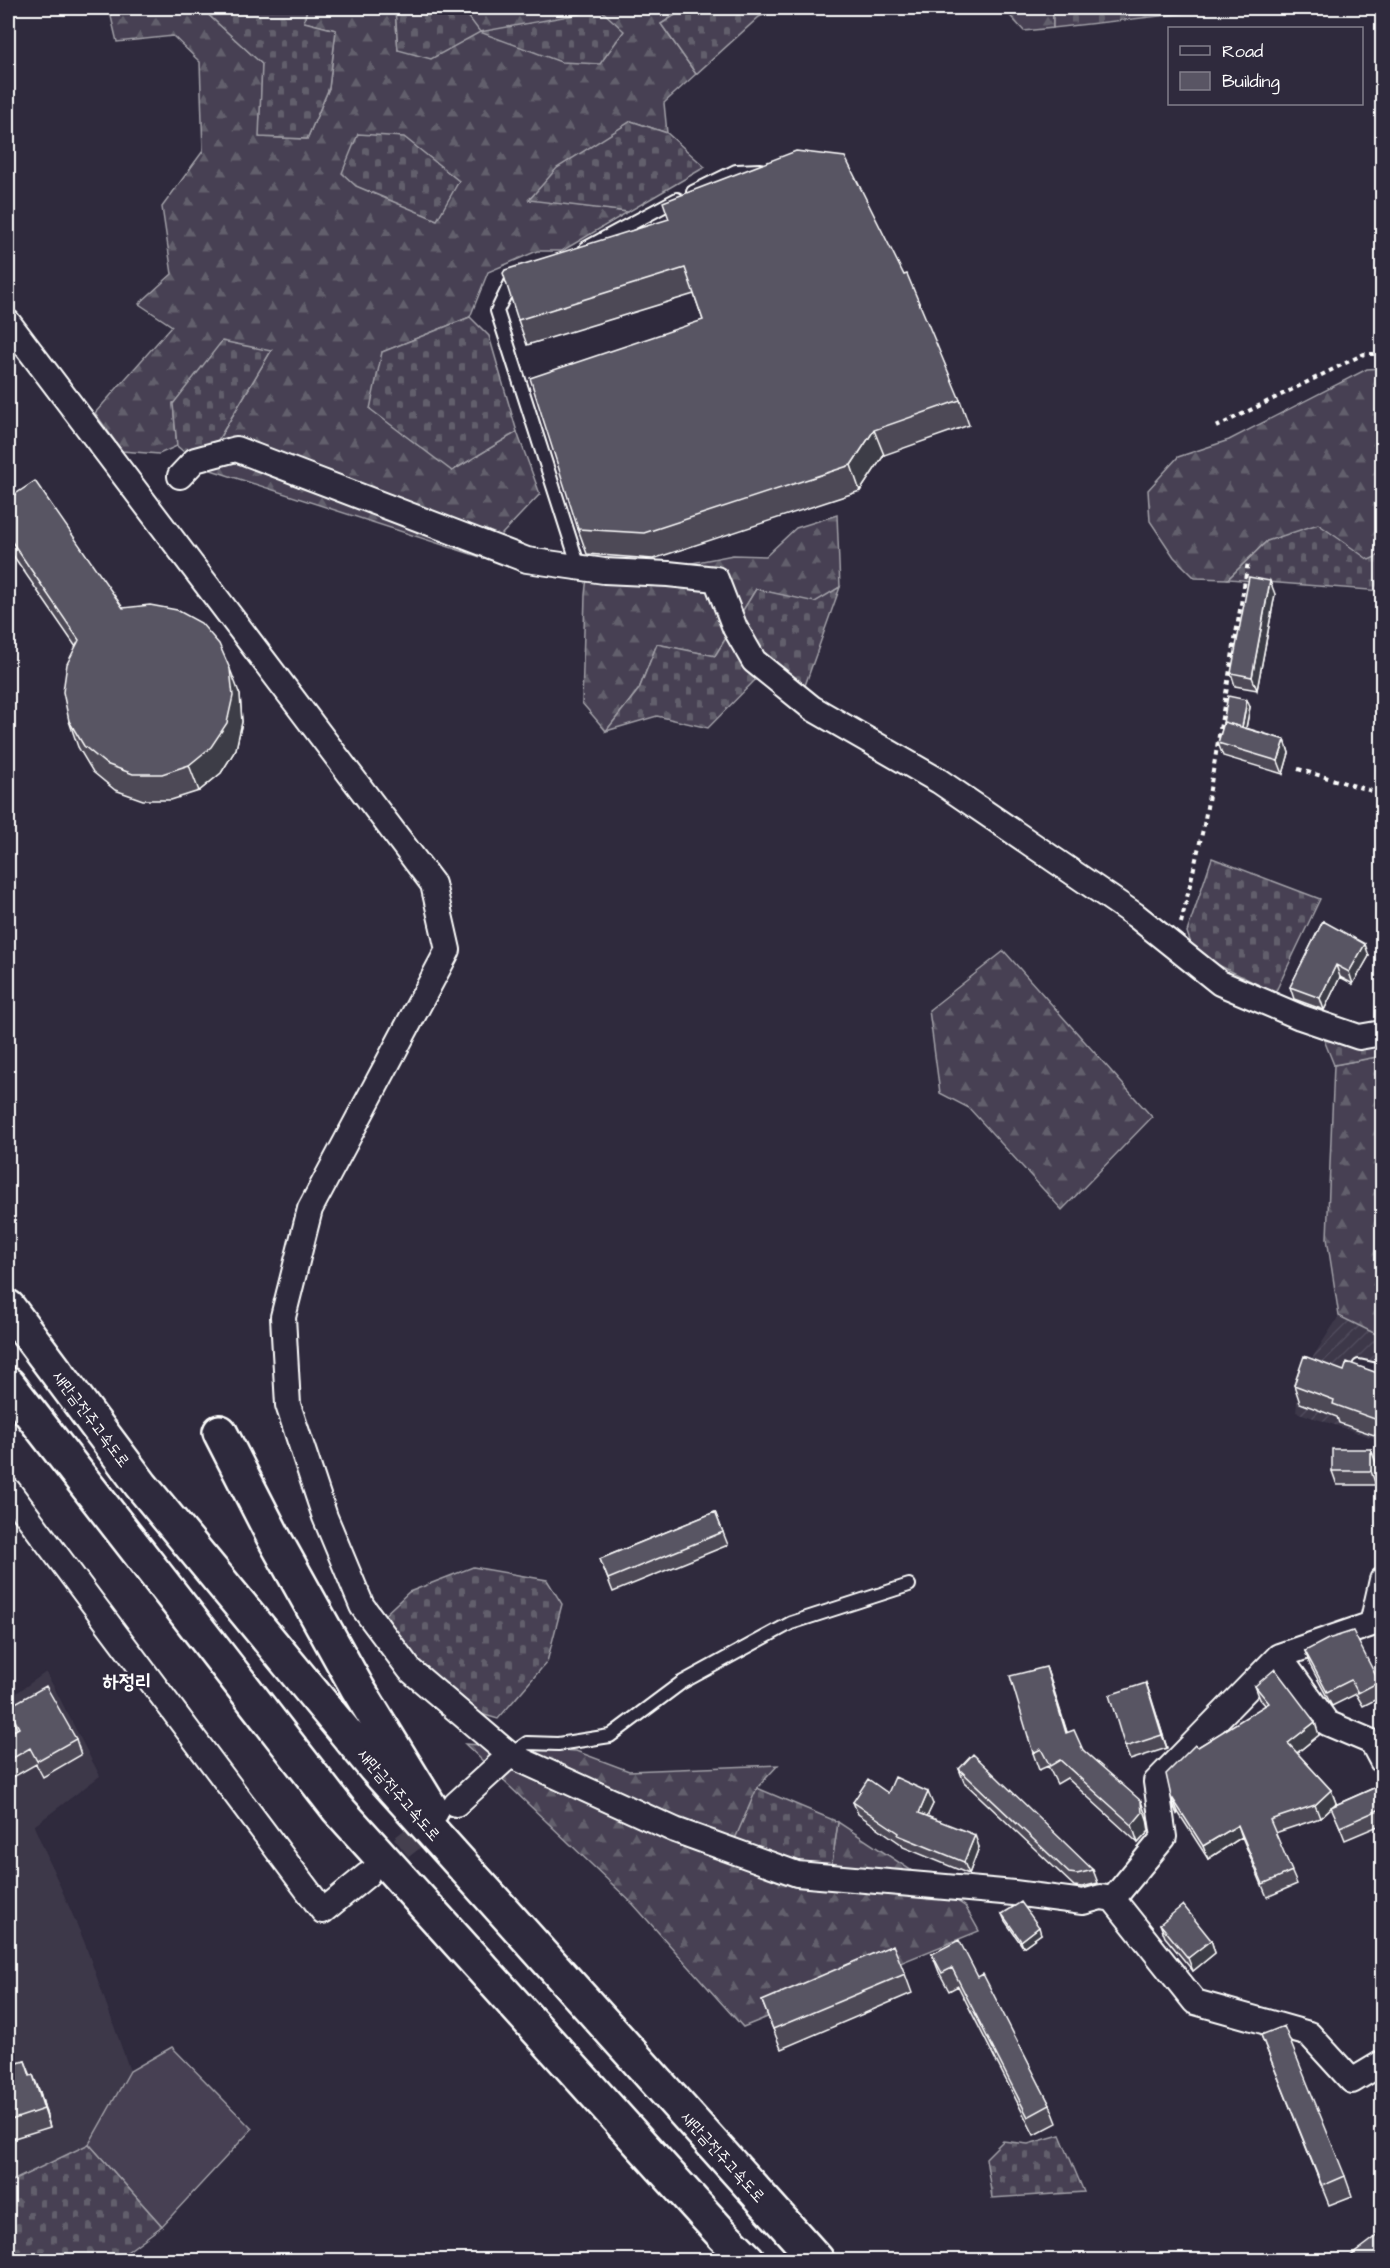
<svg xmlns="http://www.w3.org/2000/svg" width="1390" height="2268" font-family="'Architects Daughter','Poor Story',sans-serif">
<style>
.built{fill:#3c3749}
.industrial{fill:url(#industrial-furrows)}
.grass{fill:#464152;stroke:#a2a0a8;stroke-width:1.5}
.forest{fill:url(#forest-firs);stroke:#a2a0a8;stroke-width:1.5}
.cemetery{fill:url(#cemetery-stones);stroke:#a2a0a8;stroke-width:1.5}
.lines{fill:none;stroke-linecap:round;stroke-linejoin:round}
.minor-tunnel{stroke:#443f50;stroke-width:24;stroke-dasharray:24 12;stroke-linecap:butt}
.service-casing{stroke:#fff;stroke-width:16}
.minor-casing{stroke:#fff;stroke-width:28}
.motorway-casing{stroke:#fff;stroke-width:38}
.path{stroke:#fff;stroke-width:4;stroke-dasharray:4.5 4.5;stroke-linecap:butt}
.service{stroke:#2f2a3d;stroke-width:12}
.minor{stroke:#2f2a3d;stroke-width:24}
.motorway{stroke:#2f2a3d;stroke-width:33}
.wall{fill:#4d4956;stroke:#fff;stroke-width:1.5}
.shaded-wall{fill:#3e3c46;stroke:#fff;stroke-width:1.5}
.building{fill:#595564;stroke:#fff;stroke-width:1.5}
.labels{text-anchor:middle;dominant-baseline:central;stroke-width:5;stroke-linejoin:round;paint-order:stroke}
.street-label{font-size:16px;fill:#fff;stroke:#2f2a3d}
.quarter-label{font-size:20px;font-weight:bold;fill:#fff;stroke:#2f2a3d}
</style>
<defs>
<pattern id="industrial-furrows" width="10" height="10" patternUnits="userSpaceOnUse" patternTransform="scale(1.5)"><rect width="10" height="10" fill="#3c3749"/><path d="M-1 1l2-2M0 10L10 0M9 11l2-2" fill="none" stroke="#504b5b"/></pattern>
<pattern id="forest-firs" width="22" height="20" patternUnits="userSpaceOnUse" patternTransform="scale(1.5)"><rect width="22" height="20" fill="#464152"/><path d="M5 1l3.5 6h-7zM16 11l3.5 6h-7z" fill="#625e6c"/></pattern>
<pattern id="cemetery-stones" width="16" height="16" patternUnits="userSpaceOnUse" patternTransform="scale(1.5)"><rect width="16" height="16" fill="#464152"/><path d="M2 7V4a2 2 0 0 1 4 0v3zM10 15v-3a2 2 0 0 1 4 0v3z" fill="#625e6c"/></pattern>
</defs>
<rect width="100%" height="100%" fill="#2f2a3d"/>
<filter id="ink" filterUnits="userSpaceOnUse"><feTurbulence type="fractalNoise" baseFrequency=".0167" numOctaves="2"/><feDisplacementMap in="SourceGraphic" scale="12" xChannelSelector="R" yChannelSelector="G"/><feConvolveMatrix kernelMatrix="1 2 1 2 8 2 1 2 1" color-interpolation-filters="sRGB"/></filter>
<g filter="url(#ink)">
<path class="built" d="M46,1672L100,1776L34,1826L84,1941L130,2071L89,2144L8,2183V1699Z"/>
<path class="industrial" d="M1339,1316L1382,1337V1441L1296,1412L1300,1377Z"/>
<path class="grass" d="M172,2047L252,2129L162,2226L89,2144L130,2071Z"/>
<path class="forest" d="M109,8H201L262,64L260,137L307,139L329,88L336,30L304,22L307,8H395L398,50L479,32L462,8H686L661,24L696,74L664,103L667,133L631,121L529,199L628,212L562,251H537L488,272L470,317L382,352L452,471L517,432L540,494L502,534L483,558L202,467L271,351L173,403L177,446L159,454L122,451L95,413L172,326L139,304L172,274L162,207L203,151L200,62L173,36L117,42Z
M1003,8H1053V28L1024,31Z
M1382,368V554L1370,560L1267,541L1228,579L1195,578L1174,557L1150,521L1148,490L1178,457L1229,440L1367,369Z
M837,515L840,587L815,603L756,589L715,656L657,644L639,689L606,731L582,703L585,595L589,559L682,565L733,555L766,556L796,528Z
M1004,951L1152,1117L1062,1210L969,1108L940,1093L929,1010Z
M1382,1056V1337L1339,1316L1327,1238L1334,1065Z
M465,1744L576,1751L629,1771L778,1765L757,1788L831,1869L838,1822L965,1906L979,1931L743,2027L633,1904Z"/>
<path class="cemetery" d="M201,8H307L304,22L336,30L329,88L307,139L259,137L262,64Z
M395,8H462L480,32L601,10L624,31L600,64L561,62L480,32L431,59L398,50Z
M686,8H779L759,17L696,74L661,24Z
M1053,8H1231L1053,28Z
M631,121L667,133L705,167L628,212L529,200L557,168Z
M358,134L404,137L459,181L437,220L356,186L342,173Z
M470,317L489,336L517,432L452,471L370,409L382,352Z
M222,341L271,351L202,467L177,446L173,404Z
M1318,524L1369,560L1382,554V591L1228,579L1267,541Z
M840,587L803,691L757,678L708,728L657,716L606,731L639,689L657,644L715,656L756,589L815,602Z
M1212,858L1320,899L1275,993L1194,953L1187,932Z
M1324,1040L1371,1045L1382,1043V1056L1334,1065Z
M473,1567L547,1580L562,1604L547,1662L498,1719L481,1714L419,1666L380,1619L409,1592Z
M757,1788L838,1822L831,1870L793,1866L735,1839Z
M1060,2135L1084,2192L992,2198L986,2158L1003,2141L1028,2144Z
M89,2144L162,2226L116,2260H8V2183Z"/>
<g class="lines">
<path class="minor-tunnel" d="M373,1870L440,1817"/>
<defs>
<path id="service" d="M693,192L736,171L760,170
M586,248L677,199
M514,276L497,311L579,567
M1359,1366L1382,1371
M510,1755L527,1743L558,1744L610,1736L681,1683L791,1623L909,1585"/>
<path id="minor" d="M8,322L433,884L448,950L310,1209L283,1317L288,1405L325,1517L362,1606L410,1670L510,1755
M180,476L195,460L236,449L527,560L604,571L668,574L716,579L735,628L754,661L812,708L939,781L1135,915L1220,983L1300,1017L1359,1037L1382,1033
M8,1490L323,1911L367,1875
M1279,1656L1327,1723L1372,1742L1382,1761
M456,1804L510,1755L675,1830L797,1874L1014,1893L1083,1902L1101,1897L1113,1899L1164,1837L1156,1782L1279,1656L1372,1624L1382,1580
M1113,1899L1195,2002L1309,2034L1352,2081L1382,2063"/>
<path id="motorway" d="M8,1307L141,1485L374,1767L817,2260
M8,1384L338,1809L722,2234L748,2260
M220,1432L273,1536L358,1689L432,1810"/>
</defs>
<use href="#service" class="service-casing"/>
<use href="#minor" class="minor-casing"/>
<use href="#motorway" class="motorway-casing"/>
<path class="path" d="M1216,427L1364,354H1382
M1298,769L1382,794
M1181,923L1204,825L1248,562"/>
<use href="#service" class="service"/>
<use href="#minor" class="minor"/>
<use href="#motorway" class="motorway"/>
</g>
<path class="wall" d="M669,219L960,400L969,425L884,455L860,491L653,559L587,554L578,529L703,320L694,294L527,345L518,320Z
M8,499L123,608L240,695L242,722L236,749L221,773L199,791L171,800H143L115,790L93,772L78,747L69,721L76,647L8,548Z
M1275,594L1257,690L1235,686L1231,673Z
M1250,707L1246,728L1285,740L1289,753L1283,774L1223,756L1218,743L1224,724L1223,723Z
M1323,921L1369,956L1353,984L1340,977L1324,1010L1294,999L1290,987Z
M1344,1371L1383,1375V1438L1339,1423L1337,1417L1300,1403L1294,1385Z
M1371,1449L1376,1463V1485H1337L1332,1471Z
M715,1512L728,1545L613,1592L600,1559Z
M1305,1651L1379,1682L1383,1691V1696L1363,1706L1356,1694L1332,1706L1310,1665Z
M1046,1667L1067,1733L1147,1819L1149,1831L1138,1843L1067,1778L1057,1784L1048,1766L1039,1770L1033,1753Z
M1146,1683L1167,1748L1130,1760L1125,1747Z
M1255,1686L1319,1735L1297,1753L1331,1790L1336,1803L1333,1806L1383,1784V1824L1345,1840L1332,1807L1320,1818L1275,1833L1297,1884L1267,1897L1242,1837L1208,1859L1178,1812L1177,1814L1172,1801L1198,1747L1266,1706L1260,1699Z
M8,1707L76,1739L81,1755L43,1777L36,1764L8,1780V1734L17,1729Z
M959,1769L1093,1870L1098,1883L1082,1887L1074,1886L964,1782Z
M888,1793L933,1804L927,1816L979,1847L969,1874L903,1847L901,1844L858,1814L853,1802Z
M1002,1914L1041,1934L1023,1947L1005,1921Z
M1160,1924L1211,1940L1215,1953L1193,1971L1165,1937Z
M932,1954L978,1977L1050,2105L1057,2123L1034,2135L958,1986L949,1991L939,1972Z
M905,1974L912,1993L781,2049L762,2001Z
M1261,2035L1345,2176L1352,2196L1329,2205Z
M25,2061L31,2076L40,2092L50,2127L8,2140V2066Z"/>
<path class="shaded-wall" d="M874,430L884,455L860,491L851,465Z
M1270,581L1275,594L1257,690L1252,677Z
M230,669L240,695L242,722L236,749L221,773L199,791L189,765Z
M1247,700L1250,707L1245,733L1242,727Z
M1285,740L1289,753L1283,774L1278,761Z
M1365,944L1369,956L1353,984L1349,972Z
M1336,965L1340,977L1324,1010L1320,998Z
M1371,1449L1376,1463V1485L1371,1471Z
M1046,1667L1052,1684L1073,1751L1066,1733Z
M1146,1683L1151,1697L1167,1748L1162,1735Z
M1315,1722L1319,1735L1293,1756L1288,1743Z
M1331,1790L1336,1803L1320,1818L1315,1805Z
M928,1792L933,1804L923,1825L919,1813Z
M1173,1799L1178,1812L1177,1814L1172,1801Z
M1141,1801L1147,1819L1149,1831L1138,1843L1132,1825Z
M1238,1825L1242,1837L1208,1859L1203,1846Z
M975,1835L979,1847L969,1874L964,1862Z
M1039,1927L1041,1934L1023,1947L1021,1941Z
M1211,1940L1215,1953L1193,1971L1188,1958Z
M33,2075L40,2092L50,2127L44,2109Z"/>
<path class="building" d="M796,151L845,157L904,275L907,274L960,400L874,430L851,465L644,533L578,529L530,378L703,320L685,268L518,320L503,273L505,270L669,219L663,202Z
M35,481L123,608L150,605L177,610L201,623L219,644L230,669L233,696L227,723L211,747L189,765L162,774H133L106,764L84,746L69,721L63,692L67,664L79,640L8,536V499Z
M1249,577L1270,581L1252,677L1231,673Z
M1228,696L1247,700L1242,727L1224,722L1223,723Z
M1224,722L1285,740L1278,761L1218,743Z
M1323,921L1365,944L1349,972L1336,965L1320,998L1290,987Z
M1304,1356L1344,1371L1347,1362L1383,1375V1422L1333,1404L1334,1400L1294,1385Z
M1332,1449H1371V1471H1332Z
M715,1512L723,1532L608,1579L600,1559Z
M1353,1631L1379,1682L1358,1693L1351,1680L1327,1692L1305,1651L1328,1639Z
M1046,1667L1066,1733L1074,1730L1083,1750L1141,1801L1142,1813L1132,1825L1060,1760L1050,1766L1041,1749L1033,1753L1010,1676Z
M1275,1669L1315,1722L1288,1743L1331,1790L1315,1805L1270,1820L1292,1871L1263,1884L1238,1825L1203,1846L1173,1799L1172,1801L1166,1774L1195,1745L1198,1747L1269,1703L1255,1686Z
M1146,1683L1162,1735L1125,1747L1109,1695Z
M46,1686L76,1739L37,1761L30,1748L8,1761V1734L19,1728L8,1707Z
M973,1754L1093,1870L1077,1874L1069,1873L959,1769Z
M895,1777L928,1792L919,1813L975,1835L964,1862L898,1835L899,1833L853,1802L868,1779L888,1793Z
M1383,1784V1808L1340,1827L1331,1807Z
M1021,1902L1039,1927L1021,1941L1002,1914Z
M1183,1905L1211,1940L1188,1958L1160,1924Z
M959,1940L978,1977L983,1974L1050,2105L1028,2117L952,1968L942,1973L932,1954Z
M893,1945L905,1974L773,2029L762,2001Z
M1284,2026L1345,2176L1322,2186L1261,2035Z
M25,2061L30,2076L33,2075L44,2109L8,2121V2066Z
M1377,2236L1383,2243V2260H1349L1348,2258Z"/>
</g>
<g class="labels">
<g class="street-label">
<text transform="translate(91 1419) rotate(53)">새만금전주고속도로</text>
<text transform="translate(399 1795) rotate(49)">새만금전주고속도로</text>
<text transform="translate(723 2157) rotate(48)">새만금전주고속도로</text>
</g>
<g class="quarter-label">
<text x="127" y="1682">하정리</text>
</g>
</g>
<rect width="1390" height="2268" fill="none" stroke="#2f2a3d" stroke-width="30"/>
<rect x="15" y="15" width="1360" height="2238" fill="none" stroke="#fff" stroke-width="2" filter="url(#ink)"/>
<rect x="1168" y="27" width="195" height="78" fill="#2f2a3d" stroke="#827f8b" stroke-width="1.5"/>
<rect x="1180" y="46" width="30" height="9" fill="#2f2a3d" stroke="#827f8b" stroke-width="1.5"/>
<text x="1222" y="57" font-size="18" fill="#ffffff">Road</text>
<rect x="1180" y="72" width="30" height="18" fill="#595564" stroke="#827f8b" stroke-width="1.5"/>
<text x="1222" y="87" font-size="18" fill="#ffffff">Building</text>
</svg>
